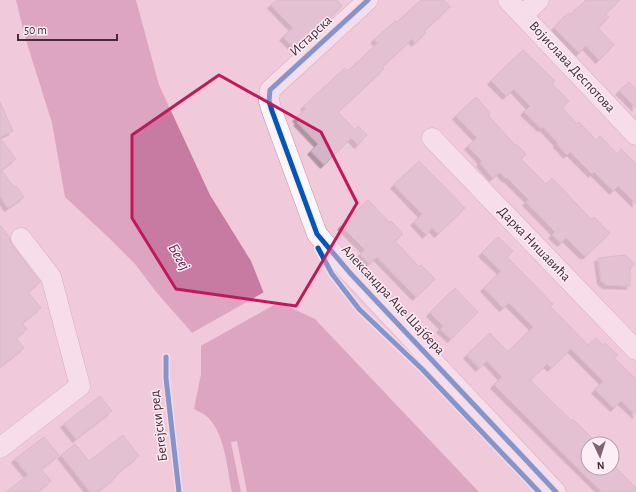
<svg xmlns="http://www.w3.org/2000/svg" width="636" height="492" font-family="'Alegreya Sans',sans-serif">
<style>
.water{fill:#c77ba2}
.pier{fill:#f0c9db}
.building{fill:#d2b6c8;stroke:#c2a7b8;filter:url(#shadow)}
.lines{fill:none;stroke-linecap:round;stroke-linejoin:round}
.minor-casing{stroke:#af919f;stroke-width:21}
.minor{stroke:#fdf7fa;stroke-width:20}
.cycleway-casing{stroke:#fceef4;stroke-width:8}
.cycleway{stroke:#0057b8;stroke-width:5}
.marked{fill:none;stroke:#c2185b;stroke-width:3;stroke-linejoin:round}
.labels{text-anchor:middle;dominant-baseline:central;stroke-width:3;stroke-linejoin:round;paint-order:stroke}
.street-label{font-size:14px;fill:#452a37;stroke:#fceef4}
.water-label{font-size:15px;font-style:italic;fill:#650e42;stroke:#fceef4}
</style>
<defs>
<filter id="shadow"><feDropShadow dx="-3.5" dy="3.5" stdDeviation="0" flood-color="#0004"/></filter>
</defs>
<rect width="100%" height="100%" fill="#f0c9db"/>
<path class="water" d="M16,0H136L159,85L210,195L251,261L265,296L315,319L479,492H232C227,469 225,430 205,415C201,412 197,411 194,409L201,374V343L157,293L135,264L109,238L65,197L52,123L25,37Z"/>
<path class="pier" d="M266,291L267,294L281,301L199,347V344L190,334Z
M237,441L247,492H241L231,442Z"/>
<path class="building" d="M277,0H337L342,6L295,49L283,37L293,28L271,5Z
M421,0H444L450,7L424,31L426,33L415,43L412,39L382,67L384,69L338,112L355,130L358,126L367,135L358,145L351,138L324,165L311,151L318,144L297,122L299,121L296,118L306,109L304,106L345,68L348,71L378,43L374,40L395,21L397,22Z
M586,0H620L605,14L609,17L598,28L614,45L599,60L586,46L579,53L554,28L568,13L570,15Z
M523,50L555,81L552,84L569,101L562,108L577,124L579,122L596,140L600,136L617,154L621,149L636,164V204L618,186L613,191L594,172L592,174L570,152L567,155L557,144L558,143L543,127L541,128L524,112L530,106L514,89L506,96L491,81Z
M629,82L636,89V108L619,91Z
M476,97L490,113L488,115L515,145L516,144L526,154L521,159L546,184L552,178L592,220L594,217L610,233L587,255H583L566,238L561,243L552,235L555,232L526,202L529,200L507,178L506,179L500,172L493,178L480,163L482,161L468,146L477,138L456,116Z
M0,102L13,131L0,137Z
M0,138L16,159L1,170L14,187L16,186L24,197L8,208L0,196Z
M419,161L465,208L438,234L432,228L426,235L414,222L422,214L394,185Z
M368,200L389,222L391,221L403,234L395,241L419,267L421,265L435,279L416,297L377,257L369,264L360,254L365,250L341,226Z
M0,225L10,238L12,245L40,282L28,292L41,308L22,323L27,329L16,338L24,348L0,367Z
M498,237L513,251L507,257L553,304L550,306L588,345L596,338L603,345L605,343L618,355L614,358L636,379V415L621,401L614,408L595,390L603,381L571,349L551,368L547,364L530,380L572,421L573,419L598,444H588V468H616L636,488V492H602L494,385L502,377L487,361L479,368L467,355L490,333L508,352L533,327L509,303L503,308L484,288L501,271L482,253Z
M625,255L635,264L630,268V286L606,285L601,281L598,258Z
M455,288L478,312L451,339L440,329L443,326L430,313Z
M100,396L112,411L76,439L64,424Z
M123,435L139,456L115,475L116,477L97,492H90L61,455L75,444L89,461Z
M44,437L59,455L41,469L51,481L37,492H6L28,475L15,459Z"/>
<g class="lines">
<defs>
<path id="minor" d="M368,0L270,90L269,101L272,111L317,234L350,273L556,492
M508,0L636,135
M523,15L539,0
M432,138L636,350
M0,448L80,386L51,277L21,238"/>
</defs>
<use href="#minor" class="minor-casing"/>
<use href="#minor" class="minor"/>
<defs>
<path id="cycleway" d="M368,0L270,90L269,101L272,111L317,234L350,273L556,492
M318,248L332,274L359,309L422,369L539,492
M166,357V378L179,492"/>
</defs>
<use href="#cycleway" class="cycleway-casing"/>
<use href="#cycleway" class="cycleway"/>
</g>
<path d="M0 0H636V492H0ZM219,75L321,132L357,203L296,306L176,289L132,218V135Z" fill="#f0c9db" fill-opacity=".55" fill-rule="evenodd"/>
<path class="marked" d="M219,75L321,132L357,203L296,306L176,289L132,218V135Z"/>
<g class="labels">
<g class="street-label">
<text transform="translate(311 36) rotate(-43)">Истарска</text>
<text transform="translate(572 67) rotate(47)">Војислава Деспотова</text>
<text transform="translate(534 244) rotate(46)">Дарка Нишавића</text>
<text transform="translate(393 300) rotate(47)">Александра Аце Шајбера</text>
<text transform="translate(159 426) rotate(-97)">Бегејски ред</text>
</g>
<g class="water-label">
<text transform="translate(179 257) rotate(60)">Бегеј</text>
</g>
</g>
<g transform="translate(600 456) rotate(176)"><circle r="19" fill="#fceef4" stroke="#b3a0a8"/>
<path d="M0-3L7 15L0 10L-7 15Z" fill="#816270"/>
<text y="-6" font-size="11" font-weight="bold" text-anchor="middle" fill="#452a37">N</text>
</g>
<path d="M18 34v6h99v-6" fill="none" stroke="#452a37" stroke-width="2"/>
<text x="24" y="34" font-size="12" fill="#452a37" stroke="#fceef4" stroke-width="3" paint-order="stroke">50 m</text>
</svg>
